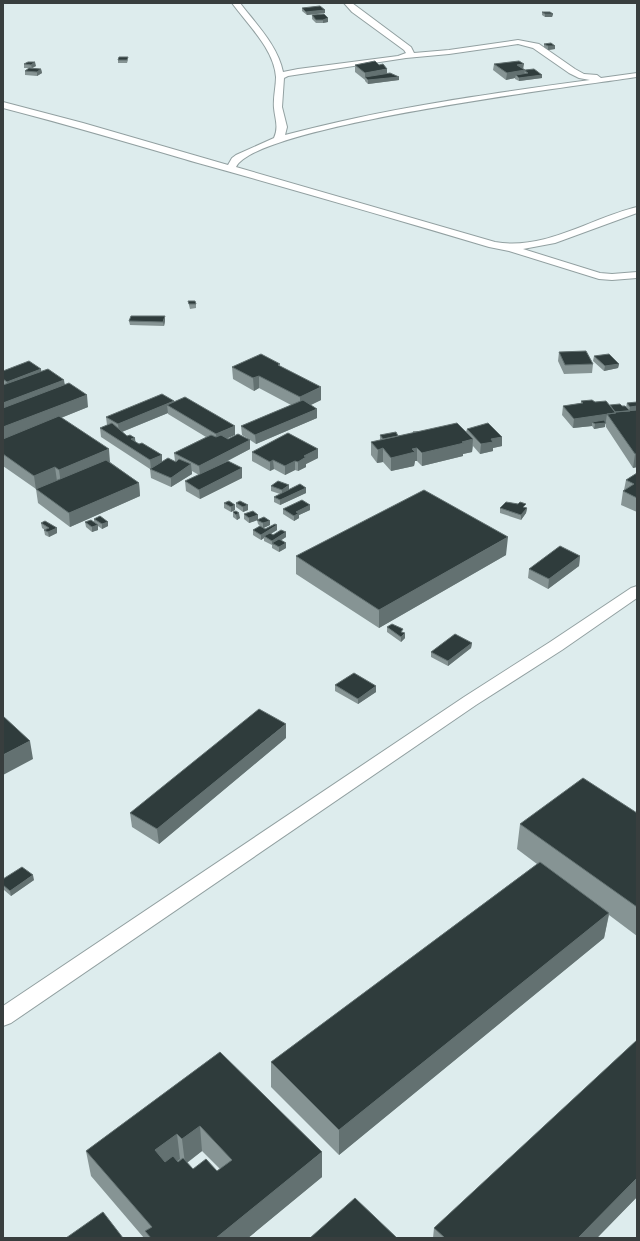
<svg xmlns="http://www.w3.org/2000/svg" width="640" height="1241" font-family="Barlow,sans-serif">
<style>
.lines{fill:none;stroke-linecap:round;stroke-linejoin:round}
.street-casing{stroke:#92a0a1;stroke-width:2}
.street{fill:#fff;fill-rule:evenodd}
.wall{fill:#869494;fill-rule:evenodd}
.shaded-wall{fill:#637171}
.building{fill:#2f3c3c;stroke:#637171;fill-rule:evenodd}
</style>
<rect width="100%" height="100%" fill="#ddeced"/>
<g class="lines">
<defs>
<path id="street" d="M232,3H240C256,24 278,46 283,72L298,69L398,56L406,53L404,50L352,12L344,3H352L411,47L414,53L449,50L518,40L539,44L575,69L584,74L597,75L601,78L637,73V77C579,86 257,125 236,167L495,242C544,251 591,218 637,207V213L555,243L523,249L600,273L612,274L637,272V278L612,280L599,279L509,251L489,247C392,218 295,190 198,163C133,144 69,125 3,108V102L83,123L228,165L232,158L236,155L274,138C279,127 275,119 274,108C273,98 276,87 276,77C274,49 248,25 232,3ZM518,44L533,48L569,73L579,78L590,80C487,94 385,108 285,135L287,127L282,107L284,78L288,76L406,58L449,54Z
M637,586V598L562,650L476,705L11,1023L3,1026V1006L464,697L550,642L631,588Z"/>
</defs>
<use href="#street" class="street-casing"/>
<use href="#street" class="street"/>
</g>
<path class="wall" d="M302,8L325,10V13L307,15L302,11Z
M542,12L553,14L552,17H545L542,15Z
M312,15L328,18V22L323,23H316L312,19Z
M544,44L555,46V49L548,50L544,47Z
M118,60H128L127,63H118Z
M24,64L36,66L32,68H24Z
M494,64L523,69L525,70L542,75V78L519,81L515,79V78L506,80L493,70Z
M355,65L387,73L399,80L368,84L365,81V80L355,72Z
M41,69L42,73L37,76L25,75V71Z
M188,301L196,304V308L190,309Z
M129,321H165L164,326L130,325Z
M559,352L593,364L592,373L564,374L558,361Z
M594,356L619,364L618,368L604,371L593,361Z
M280,366L321,400L311,405L317,418L256,444L250,440V449L224,463L242,468V478L200,499L186,491L185,481L199,475L192,471V474L171,487L151,478L150,469L101,437L100,428L107,425L106,417L174,402L228,439L247,438L242,435L241,426L291,405L259,388L254,391L233,379L232,367ZM168,413V414L206,437L174,453L175,461L162,462V455L139,444L135,442V438L127,436L122,432Z
M41,369V371L65,384L88,407L61,418L110,462L139,483L140,496L70,527L38,503L36,489L3,466V371Z
M581,401L626,407L627,403L637,402V467L633,468L606,427V423L605,424V427L594,429L592,426L573,428L562,415L563,406L581,403Z
M467,429L502,437V446L493,448V451L480,454L473,446L472,452L463,454V456L422,466L417,461H415L414,466L391,471L383,462L377,463L371,455V442L380,440V435L398,436L413,433V431L466,432Z
M318,449V458L306,464V467L298,471L295,470L285,475L274,469L270,471L252,461V452Z
M637,473V512L621,505L623,491L624,490L626,480Z
M271,486L289,490L306,488V493L280,505L274,502V497L280,494L271,491Z
M224,503L235,505V510L231,512L224,508Z
M236,503L248,505V510L243,512L236,507Z
M310,505V510L299,515V518L294,521L283,514V509Z
M500,508H527L526,513L521,520L500,513Z
M236,511L240,518L237,520L233,517V512Z
M244,514L258,515V519L270,525L264,528L265,529L277,530L271,534L273,535L286,537L281,540L286,548L279,552L272,548V545L264,541V538L261,540L253,535V530L260,526L258,524L257,520L249,523L244,519Z
M94,519L108,522V526L102,529L98,526V530L92,532L86,527L85,522H94Z
M41,523L57,533L49,537L45,535L44,530H45L42,528Z
M506,555L379,628L296,574V556Z
M580,556L579,566L548,589L528,578L529,569Z
M387,627L403,632L405,638L401,642L387,632Z
M472,643L471,648L448,666L431,657V652Z
M335,685L376,686V692L358,704L335,691Z
M286,738L159,844L132,827L130,813Z
M637,813V936L609,915L604,938L339,1155L271,1087V1062L537,864L517,849L520,824Z
M3,879V880H34L11,896L4,890H3Z
M637,1040V1197L597,1238H433L434,1228Z
M220,1052L322,1177L248,1238H144L91,1176L86,1151ZM202,1151L220,1169L217,1171L193,1169L187,1163Z"/>
<path class="shaded-wall" d="M325,10V13L307,15L306,12Z
M545,14H553L552,17H545Z
M328,18V22L323,23V20Z
M548,46H555V49L548,50Z
M35,62L36,66L32,68L31,65Z
M524,64L523,70H525L524,76L516,75L515,78L506,80L507,73L517,65Z
M41,69L42,73L37,76V72Z
M387,69V76L365,77V80V73Z
M542,75V78L519,81V78Z
M399,77V80L368,84V80Z
M165,316V321L164,326L163,322Z
M619,364L618,368L604,371L605,366Z
M41,369L42,377L8,391L7,382Z
M259,376V388L254,391L253,378Z
M64,380L66,392L3,416V403Z
M321,387V400L300,410V397Z
M87,395L88,407L3,441V427Z
M174,401L175,409L167,405L168,413L119,433L118,424Z
M637,406V410L629,411L630,407Z
M317,409V418L256,444L255,435Z
M607,414L605,427L594,429L595,424L592,422V426L573,428L574,419Z
M235,426V435L217,443L216,434Z
M502,437V446L493,448V451L480,454L481,444L491,439Z
M135,438L136,447L131,439Z
M473,439L472,452L463,454V456L422,466V453Z
M250,440V449L200,475L199,466Z
M383,448V462L377,463L378,450Z
M417,448V461H415L414,466L391,471V458L412,449Z
M109,449L110,462L61,484L59,470Z
M318,449V458L306,464V467L298,471V462L304,456Z
M635,454H637V467L633,468Z
M162,455V464L151,469L150,460Z
M273,460L274,469L270,471V462Z
M295,461V470L285,475V466Z
M191,464L192,474L171,487V478Z
M55,467L57,481L36,490L34,476Z
M242,468V478L200,499L199,490Z
M139,483L140,496L70,527L69,513Z
M289,485V490L282,495V490Z
M306,488V493L280,505V500Z
M235,505V510L231,512V507Z
M248,505V510L243,512V507Z
M310,505V510L299,515V518L294,521V516L296,512Z
M527,508L526,513L521,520V515Z
M239,513L240,518L237,520L236,515Z
M258,515V520L249,523V518Z
M270,521V525L263,528V523Z
M108,522V526L102,529V524Z
M98,525V530L92,532V527Z
M277,525V530L265,537L264,536V538L261,540V535Z
M57,528V533L49,537L48,532Z
M286,532V537L274,545L272,544V541Z
M508,537L506,555L379,628V610Z
M286,543V548L279,552V547Z
M580,556L579,566L548,589L549,579Z
M405,633V638L401,642V637Z
M472,643L471,648L448,666V661Z
M376,686V692L358,704V699Z
M286,724V738L159,844L157,829Z
M30,741L33,759L3,775V755Z
M33,875L34,880L11,896L10,891Z
M609,913L604,938L339,1155V1130Z
M200,1126L202,1151L185,1164L182,1139Z
M177,1134L180,1159L158,1175L155,1150Z
M322,1152V1177L248,1238H216Z
M637,1178V1197L597,1238H578Z"/>
<path class="building" d="M320,6L325,10L306,12L302,8Z
M542,12H550L553,14H545Z
M324,14L328,18L323,20H316L312,15Z
M551,43L555,46H548L544,44Z
M119,57H128L127,60H118Z
M375,61L379,65L383,64L387,69L365,73L355,65Z
M519,61L524,64L517,65L525,70L507,73L494,64Z
M28,62H35L31,65L24,64Z
M29,68L41,69L37,72L25,71Z
M534,69L542,75L519,78L516,75L528,73L525,71V70Z
M390,73L399,77L368,80L365,77Z
M188,301H195L196,304H189Z
M131,316H165L163,322L129,321Z
M586,351L593,364L565,365L559,352Z
M261,354L280,364L278,365L321,387L300,397L259,376L253,378L232,367Z
M609,354L619,364L605,366L594,356Z
M29,361L41,369L7,382L3,379V371Z
M48,369L64,380L3,403V385Z
M69,383L87,395L3,427V408Z
M162,394L174,401L118,424L106,417Z
M185,397L235,426L216,434L167,405Z
M303,400L317,409L255,435L241,426Z
M592,400L595,402L606,401L615,412V413L574,419L563,406L583,403L581,401Z
M637,402V406L630,407L627,403Z
M620,404L622,406H625L630,411L615,412L610,405Z
M637,410V454H635L607,414L616,413L615,412Z
M59,416L109,449L59,470L55,467L34,476L3,454V439Z
M604,420L606,423L595,424L592,422Z
M112,423L127,436L130,435L135,438L131,439L139,444L142,443L162,455L150,460L100,428Z
M457,423L473,439L462,442L464,443L422,453L417,448L412,449L415,452L391,458L383,448L378,450L371,442Z
M488,423L502,437L491,439L493,442L481,444L467,429Z
M396,432L398,436L383,439L380,435Z
M288,433L318,449L304,456L306,457L298,462L295,461L285,466L273,460L270,462L252,452Z
M238,434L250,440L199,466L174,453L211,435L216,437L221,435L228,439Z
M168,458L176,462L179,459L191,464L171,478L150,469Z
M106,460L139,483L69,513L36,489Z
M228,461L242,468L199,490L185,481Z
M637,473V498L623,491L634,484L626,480Z
M278,481L289,485L282,490L271,486Z
M300,484L306,488L280,500L274,497Z
M424,490L508,537L379,610L296,556Z
M302,500L310,505L296,512L299,513L294,516L283,509Z
M229,501L235,505L231,507L224,503Z
M240,501L248,505L243,507L236,503Z
M506,502L518,504L520,502L526,504L523,507L527,508L521,515L500,508Z
M236,511L239,513L236,515L233,512Z
M253,511L258,515L249,518L244,514Z
M100,516L108,522L102,524L94,519Z
M264,517L270,521L263,523L257,520Z
M91,520L98,525L92,527L85,522Z
M45,521L57,528L48,532L44,530L49,528L41,523Z
M275,524L277,525L261,535L253,530L260,526L265,529Z
M281,530L286,532L272,541L264,536L270,533L273,535Z
M279,539L286,543L279,547L272,543Z
M560,546L580,556L549,579L529,569Z
M392,624L403,629L401,632L405,633L401,637L387,627Z
M455,634L472,643L448,661L431,652Z
M354,673L376,686L358,699L335,685Z
M259,709L286,724L157,829L130,813Z
M3,716L30,741L3,755Z
M583,778L637,813V907L520,824Z
M540,862L609,913L339,1130L271,1062Z
M22,867L33,875L10,891L3,885V879Z
M637,1040V1178L578,1238H445L434,1228Z
M220,1052L322,1152L216,1238H151L145,1231L152,1227L86,1151ZM200,1126L232,1160L217,1171L206,1159L193,1169L183,1158L178,1162L173,1156L165,1162L155,1150L177,1134L182,1139Z
M355,1198L397,1238H310Z
M103,1212L123,1238H66Z"/>
<rect width="640" height="1241" fill="none" stroke="#383e3e" stroke-width="8"/>
</svg>
